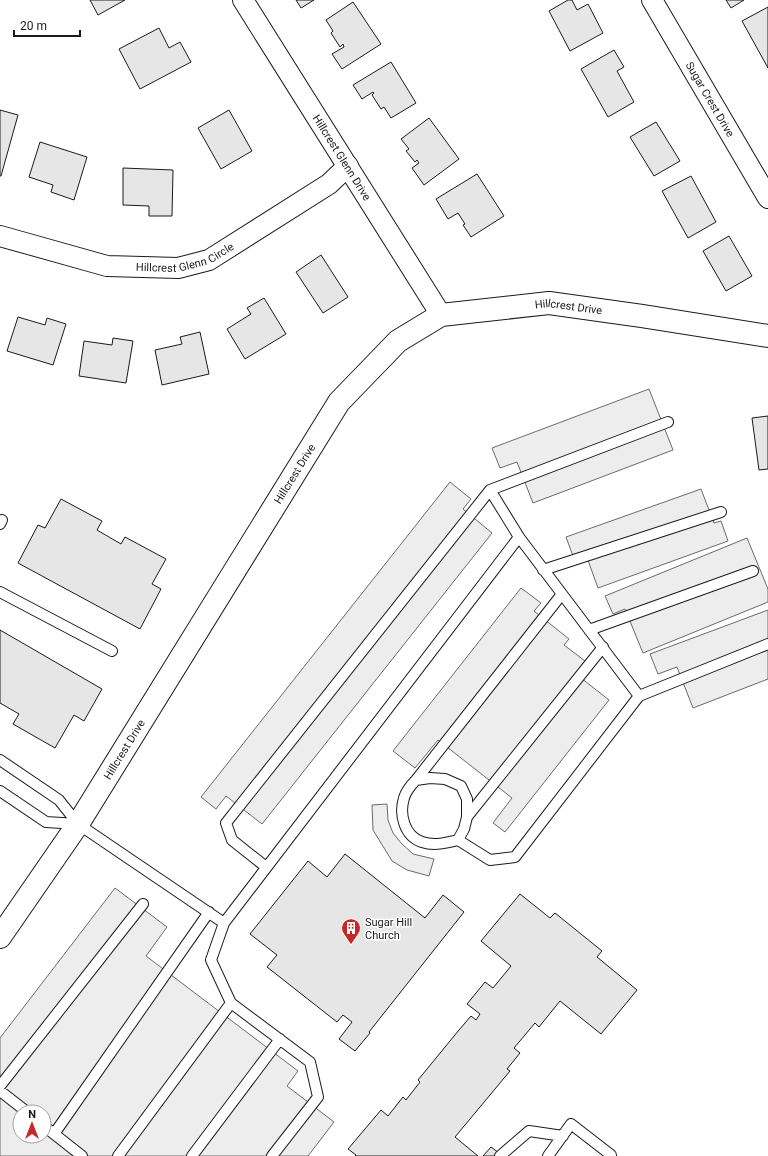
<svg xmlns="http://www.w3.org/2000/svg" width="768" height="1156" font-family="Roboto,sans-serif">
<style>
.built{fill:#ededed;stroke:#6a6a6a;fill-rule:evenodd}
.building{fill:#e6e6e6;stroke:#1a1a1a}
.lines{fill:none;stroke-linecap:round;stroke-linejoin:round}
.lane-casing{stroke:#1a1a1a;stroke-width:12}
.street-casing{stroke:#1a1a1a;stroke-width:22}
.secondary-casing{stroke:#1a1a1a;stroke-width:24}
.lane{stroke:#fff;stroke-width:10}
.street{stroke:#fff;stroke-width:20}
.secondary{stroke:#fff;stroke-width:22}
.labels{text-anchor:middle;dominant-baseline:central;stroke-width:3;stroke-linejoin:round;paint-order:stroke}
.street-label{font-size:11px;fill:#1a1a1a;stroke:#fff}
.poi-label{font-size:11px;fill:#1a1a1a;stroke:#fff;text-anchor:start}
</style>
<rect width="100%" height="100%" fill="#fff"/>
<path class="built" d="M649,389L673,450L533,503L517,462L500,468L492,448Z
M450,482L471,499L463,509L492,533L262,824L226,796L216,809L201,797Z
M701,489L714,523L721,521L728,541L598,588L585,552L573,556L566,537Z
M747,538L768,589V602L643,653L625,609L613,614L605,596Z
M521,588L541,603L534,611L569,639L564,645L585,661L576,674L609,700L505,832L493,823L512,798L438,740L415,768L393,751Z
M768,610V679L693,708L677,667L658,674L650,654Z
M387,804L388,820L393,833L401,843L413,854L434,859L429,876L407,870L392,861L373,830L372,805Z
M115,888L167,927L146,956L298,1071L287,1086L334,1122L308,1156H0V1038ZM20,1112H44V1136H20Z"/>
<path class="building" d="M90,0H125L98,15Z
M296,0H314L301,8Z
M568,0H572L577,10L588,4L603,33L570,51L549,11Z
M726,0H744L731,8Z
M353,2L381,44L342,69L332,54L344,47L343,44L340,47L331,33L333,31L326,20Z
M768,7V68L742,21Z
M159,28L169,48L180,42L191,62L140,89L119,49Z
M614,50L624,67L617,71L634,102L608,117L581,69Z
M391,62L416,103L391,118L384,107L381,109L372,95L374,93L373,92L362,99L353,85Z
M0,110L18,115L1,176H0Z
M229,110L252,151L221,169L198,128Z
M429,118L459,159L424,185L412,168L419,163L417,160L415,162L406,151L409,149L401,139Z
M656,122L680,161L654,176L630,137Z
M40,142L87,157L74,200L51,192L53,185L29,177Z
M123,168L173,170L172,216H149V206L123,205Z
M477,174L504,216L471,237L463,225L465,224L458,213L448,219L436,199Z
M691,176L716,222L688,238L662,191Z
M729,236L752,276L726,291L703,251Z
M321,255L348,297L323,313L296,272Z
M264,298L286,334L245,359L227,329L251,314L247,308Z
M18,317L45,325L47,318L66,324L53,365L7,351Z
M200,332L209,374L162,385L155,350L182,344L180,337Z
M113,338L133,341L126,383L79,376L84,341L112,345Z
M768,416V469L759,470L752,418Z
M61,499L102,521L97,530L121,544L125,537L166,559L152,584L161,589L140,629L18,563L38,525L45,528Z
M0,630L102,689L84,721L74,715L55,748L13,724L19,714L0,703Z
M345,854L425,918L443,895L464,912L369,1032L370,1033L355,1051L339,1039L352,1022L343,1015L337,1022L267,967L277,955L250,934L308,861L327,877Z
M520,894L550,918L555,913L602,951L597,957L637,990L601,1034L560,1001L539,1027L535,1023L514,1048L520,1053L507,1069L510,1071L455,1137L478,1156H355L356,1155L348,1149L381,1110L388,1116L403,1097L406,1100L420,1082L418,1080L459,1030L471,1016L476,1020L480,1014L467,1004L485,982L493,988L511,966L481,941Z
M491,1147L503,1156H483Z"/>
<g class="lines">
<defs>
<path id="lane" d="M0,524L2,520
M519,537L490,490L668,422
M543,570L721,512
M0,592L112,651
M589,630L753,571
M639,696L768,644
M0,760L59,800L78,824L224,923L519,537L639,696L515,857L490,860L458,840C446,843 434,846 422,842C404,836 399,814 404,798C406,791 411,785 416,780L430,778L445,779L461,786L467,799V817L464,829L458,840
M416,780L562,594
M0,791L46,822L78,824
M467,817L603,647
M266,867L232,840L226,823L490,490
M224,923L211,960L231,1003L310,1062L318,1097L272,1156
M0,1086L143,904
M0,1091L27,1112
M44,1126L82,1156
M54,1134L209,912
M118,1156L231,1003
M192,1156L280,1039
M500,1156L529,1131L563,1136
M548,1156L571,1124L611,1155V1156"/>
<g id="street">
<path id="s1" d="M243,0L441,315"/>
<path id="s2" d="M652,0L768,198"/>
<path id="s3" d="M0,236L107,266L178,268L209,260L329,184L348,166"/>
</g>
<g id="secondary">
<path id="s4" d="M0,937L78,824L339,402L398,341L441,315L549,303L642,316L768,336"/>
</g>
</defs>
<use href="#lane" class="lane-casing"/>
<use href="#street" class="street-casing"/>
<use href="#secondary" class="secondary-casing"/>
<use href="#lane" class="lane"/>
<use href="#street" class="street"/>
<use href="#secondary" class="secondary"/>
</g>
<defs>
<symbol id="building-pin" viewBox="-11 -11 22 30"><path d="M0 17L-7.5 6A9.5 9.5 0 1 1 7.5 6Z" fill="#c62828" stroke="#fff"/><path d="M-4-6H4V6H1V3H-1V6H-4ZM-2.5-4.3h1.7v1.8h-1.7ZM.8-4.3h1.7v1.8H.8ZM-2.5-1h1.7V.8h-1.7ZM.8-1h1.7V.8H.8Z" fill="#fff"/></symbol>
</defs>
<g fill-rule="evenodd">
<use href="#building-pin" x="340" y="917" width="22" height="30"/>
</g>
<g class="labels">
<g class="street-label">
<text stroke="none"><textPath href="#s2" startOffset="115">Sugar Crest Drive</textPath></text>
<text stroke="none"><textPath href="#s1" startOffset="186">Hillcrest Glenn Drive</textPath></text>
<text stroke="none"><textPath href="#s3" startOffset="191">Hillcrest Glenn Circle</textPath></text>
<text stroke="none"><textPath href="#s4" startOffset="897">Hillcrest Drive</textPath></text>
<text stroke="none"><textPath href="#s4" startOffset="549">Hillcrest Drive</textPath></text>
<text stroke="none"><textPath href="#s4" startOffset="225">Hillcrest Drive</textPath></text>
</g>
<g class="poi-label">
<text x="365" y="922">Sugar Hill<tspan x="365" dy="13">Church</tspan></text>
</g>
</g>
<g transform="translate(32 1124)"><circle r="19" fill="#ffffff" stroke="#a3a3a3"/>
<path d="M0-3L7 15L0 10L-7 15Z" fill="#c62828"/>
<text y="-6" font-size="11" font-weight="bold" text-anchor="middle" fill="#1a1a1a">N</text>
</g>
<path d="M14 30v6h66v-6" fill="none" stroke="#1a1a1a" stroke-width="2"/>
<text x="20" y="30" font-size="12" fill="#1a1a1a" stroke="#ffffff" stroke-width="3" paint-order="stroke">20 m</text>
</svg>
